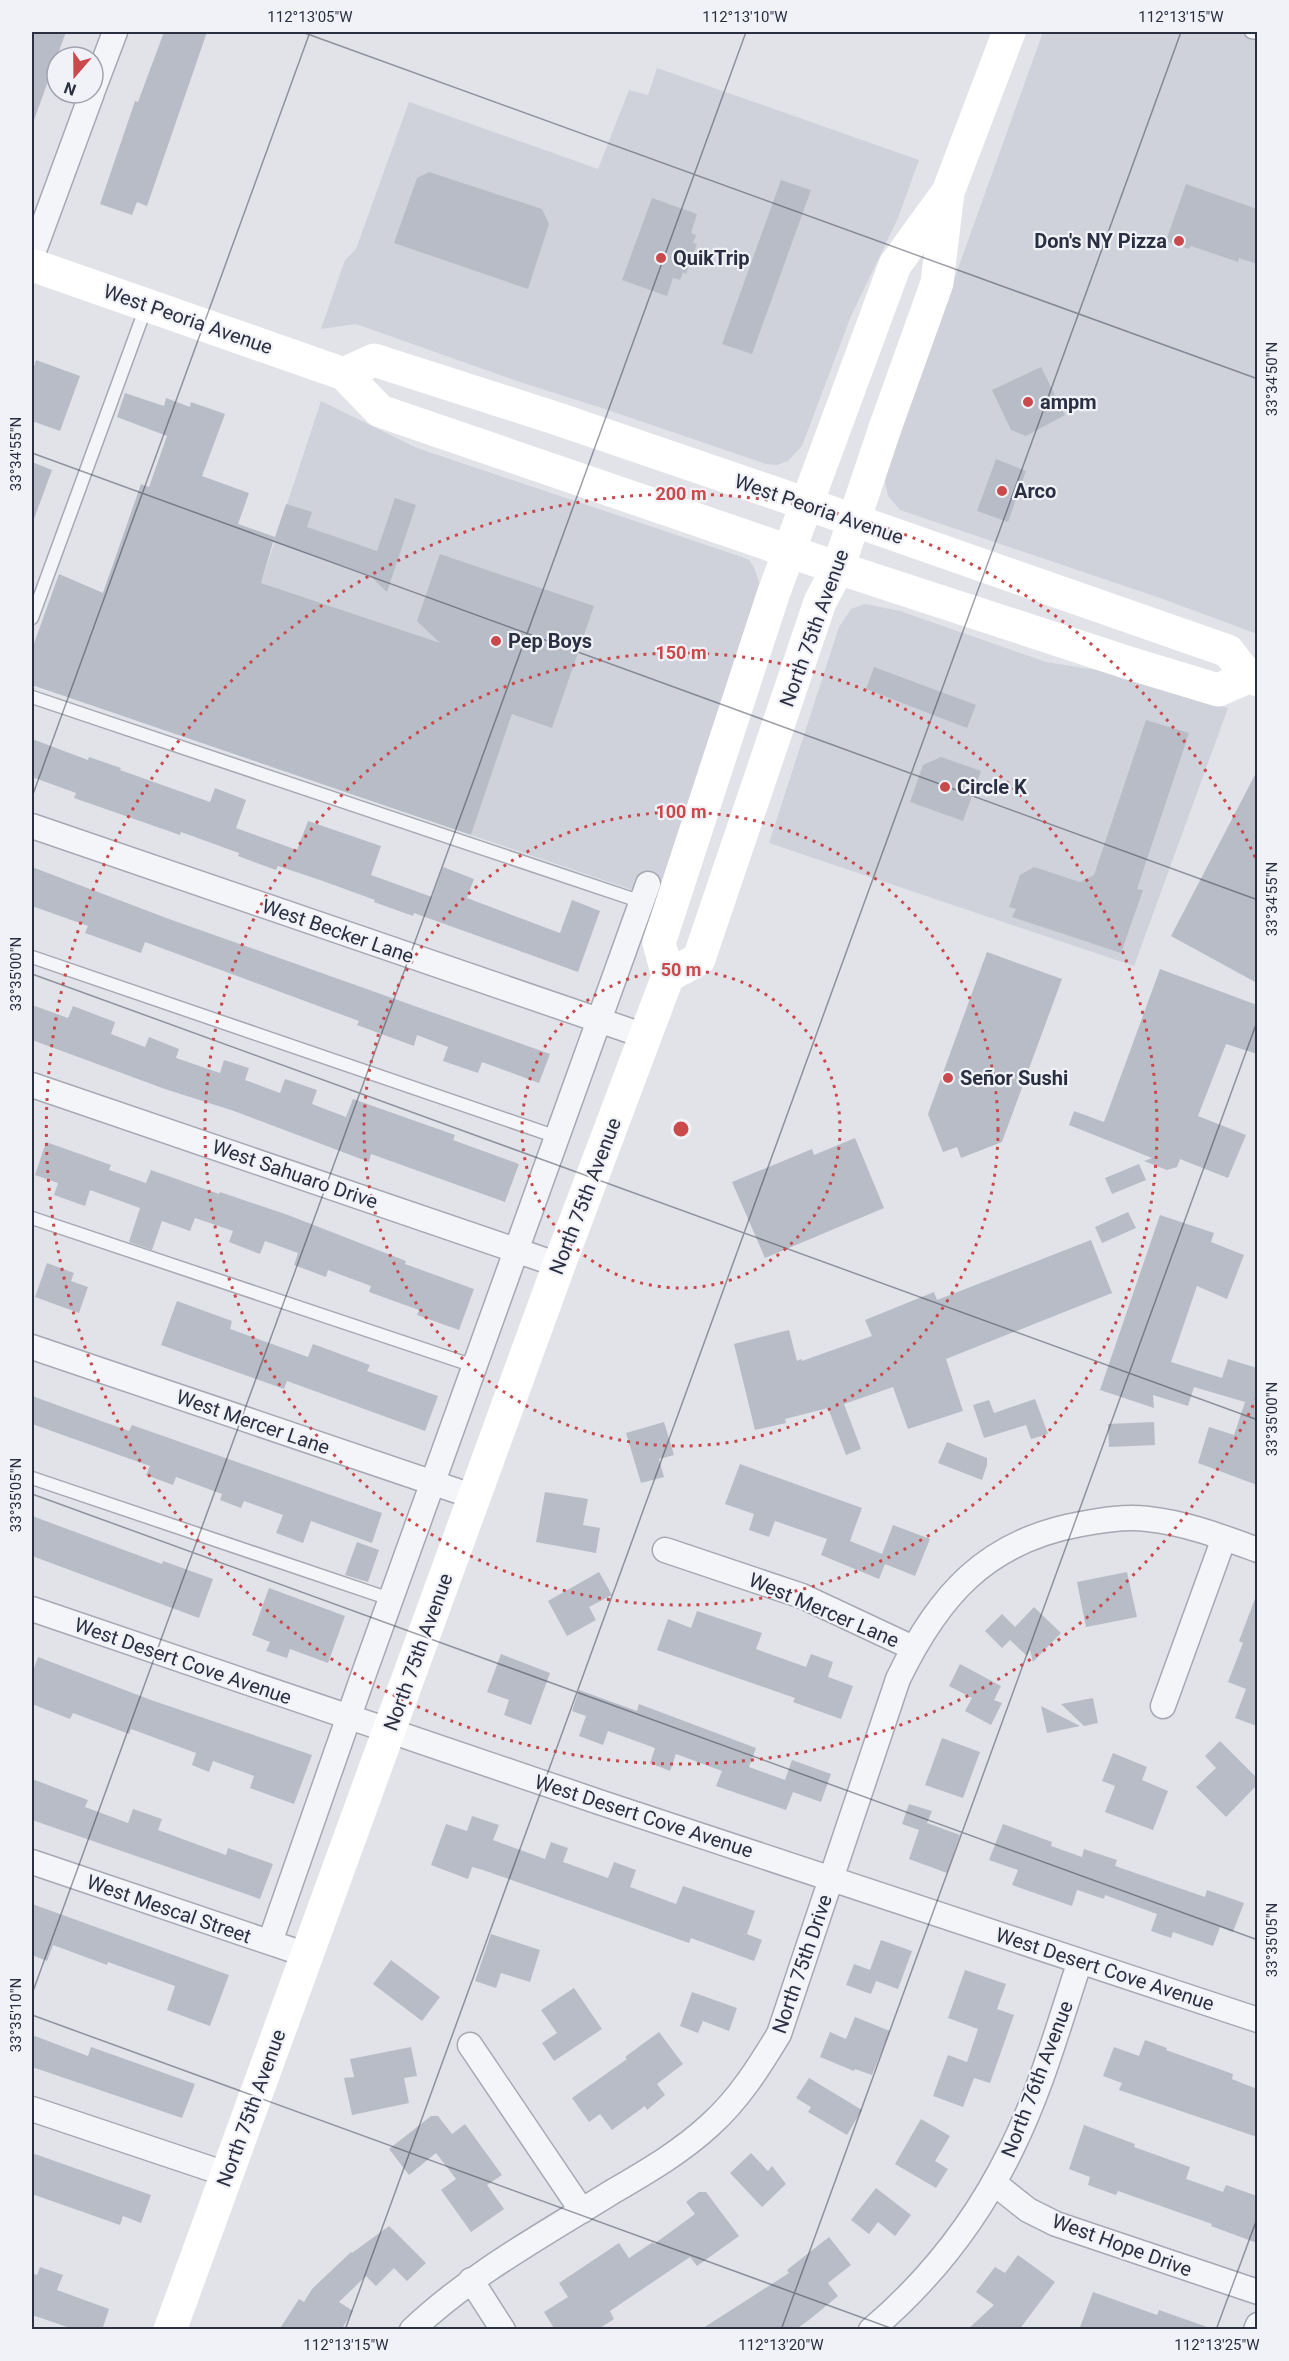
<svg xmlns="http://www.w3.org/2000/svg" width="1289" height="2361" font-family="Roboto,sans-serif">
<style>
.built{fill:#cfd2db}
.building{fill:#b8bcc6}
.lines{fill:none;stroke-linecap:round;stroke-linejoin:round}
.lane-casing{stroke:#a6a9b3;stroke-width:15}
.street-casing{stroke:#a6a9b3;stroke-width:27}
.lane{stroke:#f4f5f8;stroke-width:12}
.street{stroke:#f4f5f8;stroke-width:24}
.secondary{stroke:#fff;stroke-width:33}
.ticks{fill:none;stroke:#2a2f41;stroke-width:1.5;stroke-opacity:0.45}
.ring{fill:none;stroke:#ca4a4c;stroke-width:3;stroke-dasharray:3 6}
.poi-dot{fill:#ca4a4c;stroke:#f1f2f7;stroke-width:2}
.labels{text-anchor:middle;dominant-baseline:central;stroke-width:4.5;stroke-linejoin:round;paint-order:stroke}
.poi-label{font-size:20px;font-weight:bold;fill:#2a2f41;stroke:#f1f2f7;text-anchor:start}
.street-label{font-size:20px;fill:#2a2f41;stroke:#f1f2f7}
.centre{fill:#ca4a4c;stroke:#f1f2f7;stroke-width:3}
.ring-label{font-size:18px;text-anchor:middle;font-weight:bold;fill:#ca4a4c;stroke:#f1f2f7;stroke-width:4.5;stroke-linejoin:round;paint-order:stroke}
.neatline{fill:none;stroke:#2a2f41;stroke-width:2}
.ticks-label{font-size:15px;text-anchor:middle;fill:#2a2f41}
</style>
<rect width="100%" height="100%" fill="#e1e3e9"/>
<path class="built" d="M1043,32H1257V634L1163,599L909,513L900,510L888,496L884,477L887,466Z
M657,68L919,160L898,218L851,316L802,446L788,461L777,465L766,464L602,408L523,383L356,324L321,329L345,260L356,249L409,102L598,169L629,90L648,95Z
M321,401L417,448L739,556L749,560L754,567L761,588L659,899L471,835L512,714L261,583Z
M865,604L900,611L1046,662L1102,671L1228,708L1134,966L769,843L839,627L851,609Z"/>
<path class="building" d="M32,32H66L34,120L32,119Z
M164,32H207L147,206L137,202L132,215L100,204L135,101L138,102Z
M429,172L542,209L549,224L528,289L394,243L417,178Z
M781,180L811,190L752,354L722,344Z
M1186,184L1257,209V264L1239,258L1238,262L1191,246L1189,249L1166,241Z
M652,198L697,214L691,233L696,235L693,243L697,244L686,274L683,272L680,280L673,278L667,296L622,280Z
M36,360L80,376L60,431L32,421V373Z
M1041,367L1065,415L1026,436L1011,430L992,390Z
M125,393L164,406L166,398L190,407L191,402L225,414L202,476L249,493L238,524L275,537L286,504L312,512L307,527L377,551L395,498L416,505L387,592L369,575L273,542L261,583L440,643L417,621L440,554L594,606L552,728L512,714L471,835L32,685V649L59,574L103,593L141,484L149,487L167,436L117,417Z
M996,459L1026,471L1008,522L977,511Z
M32,462L52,470L34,519H32Z
M874,667L976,705L967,728L866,689Z
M1146,720L1189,733L1137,889L1143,890L1121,953L1012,917L1016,909L1009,907L1020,875L1034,867L1080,882L1094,875Z
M32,739L88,760L89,757L121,768L120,770L210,802L215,788L246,800L236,828L297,850L308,821L381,846L371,875L432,897L443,867L474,879L467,898L560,933L572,900L600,911L578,972L414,913L413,916L374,902L375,900L320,880L278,866L276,870L238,856L239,853L181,832L180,835L74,798L76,793L32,777Z
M941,757L981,771L963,821L910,802L923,765Z
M1257,771V983L1171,936Z
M32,867L169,919L550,1054L539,1083L482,1062L478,1073L443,1061L448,1047L417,1035L414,1046L357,1025L359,1021L145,942L141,953L85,933L88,926L32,906Z
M987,952L1062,979L1002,1142L961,1158L957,1147L943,1152L928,1114Z
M1160,969L1257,1005V1054L1226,1044L1198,1116L1246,1135L1228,1178L1180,1159L1177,1167L1167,1170L1144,1161L1152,1158L1069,1125L1074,1111L1104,1122Z
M32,1005L68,1018L73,1006L115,1022L111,1034L145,1047L149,1037L179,1049L176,1058L220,1073L224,1060L249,1068L245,1080L280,1093L285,1079L317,1090L312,1104L346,1117L353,1099L455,1135L453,1140L519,1164L505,1202L371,1154L369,1162L234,1111L165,1089L32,1040Z
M855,1138L884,1208L765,1258L732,1182L812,1149L814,1155Z
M46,1142L111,1165L109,1170L146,1183L151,1170L219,1194L220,1192L288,1215L406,1261L405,1264L474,1289L459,1330L417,1315L419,1310L369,1292L371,1286L328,1270L326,1277L294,1265L298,1253L265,1241L260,1254L229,1242L233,1231L195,1218L190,1231L162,1221L152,1250L129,1242L140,1208L90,1190L85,1206L54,1195L58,1183L35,1175Z
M1139,1164L1146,1180L1112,1194L1105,1178Z
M1128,1212L1136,1228L1102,1243L1095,1227Z
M1160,1215L1214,1233L1211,1242L1244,1255L1227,1299L1197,1286L1171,1362L1222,1378L1228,1359L1257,1368V1485L1198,1463L1209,1427L1234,1435L1245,1402L1194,1387L1188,1406L1153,1395L1154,1408L1100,1390Z
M1091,1240L1112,1293L946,1359L963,1411L908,1429L893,1387L844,1404L861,1449L846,1455L828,1408L785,1419L786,1423L755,1430L734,1344L789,1330L797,1361L801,1359L802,1361L872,1336L865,1320L934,1292L937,1300Z
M47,1263L74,1273L71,1281L88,1287L79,1313L35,1297Z
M177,1301L232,1321L230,1329L308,1357L313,1344L370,1365L367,1371L438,1396L425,1431L287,1381L284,1389L161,1345Z
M32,1396L129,1431L132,1425L382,1513L372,1543L311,1521L303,1543L276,1533L283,1515L244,1501L241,1508L220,1500L222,1494L176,1477L173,1485L146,1475L150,1466L32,1424Z
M1035,1399L1048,1434L1031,1439L1026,1425L984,1438L973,1405L989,1400L994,1413Z
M664,1422L674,1455L659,1459L664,1477L641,1483L626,1433Z
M1154,1422L1155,1445L1109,1447L1108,1424Z
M947,1442L987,1458V1465L982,1480L938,1463Z
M740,1464L862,1508L850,1541L882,1554L893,1525L930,1539L915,1576L885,1564L879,1579L821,1555L827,1539L775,1521L769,1537L749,1530L754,1514L725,1504Z
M545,1492L588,1499L583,1525L600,1528L596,1553L536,1542Z
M32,1516L162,1564L163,1561L213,1579L199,1618L32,1556Z
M357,1542L379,1550L368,1582L345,1575Z
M599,1572L612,1595L589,1607L596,1620L567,1636L548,1601Z
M1127,1572L1137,1617L1086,1627L1077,1582Z
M269,1588L345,1616L328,1663L290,1649L287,1658L266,1651L270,1642L252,1635Z
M1256,1596H1257V1726L1235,1718L1246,1689L1228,1682L1243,1643L1239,1641Z
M1034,1607L1061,1633L1033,1662L1030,1650L1027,1656L1010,1640L1002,1648L985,1631L1002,1614L1015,1627Z
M697,1611L762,1633L756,1649L806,1667L811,1654L833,1662L828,1677L853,1686L841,1719L793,1702L795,1698L657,1650L668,1619L691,1628Z
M501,1654L550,1673L531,1725L504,1715L509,1700L487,1692Z
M38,1657L151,1700L312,1755L294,1804L250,1788L254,1776L213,1761L209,1772L192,1765L196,1753L131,1729L129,1734L73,1713L70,1719L32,1704V1674Z
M960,1664L1001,1686L994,1700L1002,1703L991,1725L965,1711L972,1698L949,1686Z
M579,1690L637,1711L639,1704L756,1748L749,1767L785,1780L792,1760L831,1774L821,1802L793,1792L786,1810L716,1786L722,1771L676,1754L670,1771L650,1763L655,1748L608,1731L603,1745L579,1736L586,1716L572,1711Z
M1093,1698L1098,1723L1084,1726L1061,1704Z
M1041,1706L1080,1726L1047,1733Z
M942,1738L980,1752L963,1798L925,1785Z
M1220,1741L1257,1778V1785L1226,1817L1196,1787L1216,1768L1205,1756Z
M1113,1753L1147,1767L1142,1780L1168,1791L1153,1830L1105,1812L1115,1786L1102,1781Z
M32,1779L88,1800L85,1807L128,1823L133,1809L162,1819L158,1830L226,1855L228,1848L273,1864L260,1899L32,1820Z
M909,1804L932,1811L927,1823L960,1835L947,1873L909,1859L919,1830L902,1824Z
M472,1816L499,1825L493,1840L545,1859L551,1842L568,1848L563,1862L608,1878L614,1862L636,1870L630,1887L676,1904L683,1886L755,1911L747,1934L762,1940L754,1961L691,1938L689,1943L483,1870L472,1867L468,1879L431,1865L446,1824L467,1831Z
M1003,1824L1052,1842L1051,1846L1082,1857L1084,1849L1117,1860L1115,1866L1205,1897L1207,1890L1244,1903L1233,1932L1220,1927L1213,1946L1173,1932L1171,1938L1151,1931L1157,1914L1105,1895L1104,1899L1077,1890L1072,1906L1012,1885L1018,1870L989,1860Z
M32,1904L229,1975L210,2026L167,2010L175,1986L108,1962L107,1965L53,1945L47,1961L32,1955Z
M491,1934L540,1950L530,1982L501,1973L496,1988L475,1981Z
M881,1940L912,1951L898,1989L876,1981L871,1994L846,1985L854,1964L870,1970Z
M391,1960L440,1997L422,2021L373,1984Z
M965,1970L1006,1984L997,2009L1014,2015L990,2083L974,2078L963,2107L933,2096L948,2055L967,2062L978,2029L948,2018Z
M574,1988L602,2029L554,2061L542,2043L557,2033L541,2010Z
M692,1992L737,2008L729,2031L703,2021L698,2033L680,2026Z
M855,2017L890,2031L872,2075L855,2069L854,2071L820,2057L830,2032L846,2039Z
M659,2032L683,2064L657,2084L665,2095L647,2110L645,2106L612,2130L600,2114L589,2122L572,2098L627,2059L625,2057Z
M32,2035L88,2056L91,2047L195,2084L182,2118L32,2067Z
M1145,2040L1167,2048L1166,2050L1233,2074L1232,2079L1257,2089V2137L1119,2090L1122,2083L1103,2076L1114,2047L1139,2056Z
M411,2047L417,2076L404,2078L409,2103L352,2115L344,2078L354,2077L350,2059Z
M809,2078L862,2110L847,2135L808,2112L811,2107L796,2098Z
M431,2116H438L452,2134L465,2124L502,2175L487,2185L504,2209L471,2232L441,2190L456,2179L436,2153L409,2175L389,2149Z
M921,2119L950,2136L935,2161L948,2169L936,2188L895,2164Z
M1084,2125L1135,2144L1134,2147L1190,2167L1186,2179L1223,2192L1226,2185L1257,2196V2243L1211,2226L1212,2224L1118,2191L1116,2195L1088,2185L1090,2177L1069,2169Z
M32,2153L151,2195L141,2223L123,2216L120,2225L32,2194Z
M751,2153L768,2171L772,2166L786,2184L762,2207L730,2173Z
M876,2188L911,2215L895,2236L878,2222L869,2234L851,2220Z
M699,2192H706L739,2236L697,2266L690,2257L610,2311L614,2319L597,2330H555L544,2312L568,2297L559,2283L619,2243L629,2258L653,2242L654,2244L695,2214L686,2202Z
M389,2226L426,2263L407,2281L394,2268L376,2286L366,2276L339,2302L353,2311L341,2330H279L299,2299L304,2302L312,2289L351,2252L352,2253Z
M829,2237L851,2265L828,2283L838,2296L809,2320L795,2330H700L789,2273L787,2270Z
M1018,2255L1055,2282L1019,2330H967L994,2305L976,2292L995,2267L1005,2273Z
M40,2267L63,2275L57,2290L109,2309L102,2330H76L32,2315V2273L37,2275Z
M1093,2292L1157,2315L1159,2310L1207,2327L1206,2330H1079Z"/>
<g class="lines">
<defs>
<path id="lane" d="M1251,32L1258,33
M32,618L146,307
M32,697L642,902
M32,957L557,1137
M32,1218L474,1366
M32,1478L390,1599"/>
<path id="street" d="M93,90L115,32
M32,256L92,93
M32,826L645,1036
M32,1085L559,1265
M32,1347L475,1497
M665,1550L802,1596L913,1648
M32,1609L602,1803L1258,2020
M1163,1706L1224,1538
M32,1862L307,1955
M270,1942L362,1679L648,884
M470,2045L582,2211
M32,2109L226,2174
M994,2183L1028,2210L1056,2224L1258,2292
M471,2280L503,2330
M412,2330C471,2274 543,2235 612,2192C646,2172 681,2152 710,2125C739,2099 759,2067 779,2034L898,1679C938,1596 986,1541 1081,1524C1102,1520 1126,1516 1148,1519C1186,1523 1222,1537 1258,1550
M871,2330C930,2280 977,2220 1011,2150C1041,2090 1059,2024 1080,1961
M1256,2330L1258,2325"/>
</defs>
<use href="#lane" class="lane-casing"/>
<use href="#street" class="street-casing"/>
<use href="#lane" class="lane"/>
<use href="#street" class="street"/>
<path class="secondary" d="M32,265L344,374L380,411L838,568L1129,663L1218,690L1248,677
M344,374L374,360L555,418L807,504L1228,651L1248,677L1258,680
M668,976L699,959L703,947L820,602L838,568L885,428L937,283L948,192L1009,32
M170,2330L559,1265L668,976L659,943L774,592L895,265L948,192"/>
</g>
<path class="ticks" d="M302,32L1258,379M32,453L1258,900M32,797L310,32M32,974L1258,1420M32,1494L1258,1940M32,1994L746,32M32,2015L896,2330M345,2330L1181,32M781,2330L1258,1019M1216,2330L1258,2216"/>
<g class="ring">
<circle cx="681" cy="1129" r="159"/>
<circle cx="681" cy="1129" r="317"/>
<circle cx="681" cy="1129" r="476"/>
<path d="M1257 1397A635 635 0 1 1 1257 861"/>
</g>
<g class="poi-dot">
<circle cx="1179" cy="241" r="6"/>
<circle cx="661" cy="258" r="6"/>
<circle cx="1028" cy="402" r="6"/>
<circle cx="1002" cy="491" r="6"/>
<circle cx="496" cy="641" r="6"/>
<circle cx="945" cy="787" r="6"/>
<circle cx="948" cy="1078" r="6"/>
</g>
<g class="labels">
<g class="poi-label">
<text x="1167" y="241" text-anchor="end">Don's NY Pizza</text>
<text x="673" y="258">QuikTrip</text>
<text x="1040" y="402">ampm</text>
<text x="1014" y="491">Arco</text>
<text x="508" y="641">Pep Boys</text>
<text x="957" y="787">Circle K</text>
<text x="960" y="1078">Señor Sushi</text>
</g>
<g class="street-label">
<text transform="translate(188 319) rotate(19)">West Peoria Avenue</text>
<text transform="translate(819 509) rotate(19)">West Peoria Avenue</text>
<text transform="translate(814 628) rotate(-70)">North 75th Avenue</text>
<text transform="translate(338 931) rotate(19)">West Becker Lane</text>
<text transform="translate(295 1174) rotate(19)">West Sahuaro Drive</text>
<text transform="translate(585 1196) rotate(-69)">North 75th Avenue</text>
<text transform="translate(253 1422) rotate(19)">West Mercer Lane</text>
<text transform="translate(824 1610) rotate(23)">West Mercer Lane</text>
<text transform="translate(418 1652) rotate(-70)">North 75th Avenue</text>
<text transform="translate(183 1661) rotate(19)">West Desert Cove Avenue</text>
<text transform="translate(644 1816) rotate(18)">West Desert Cove Avenue</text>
<text transform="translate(169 1909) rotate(19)">West Mescal Street</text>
<text transform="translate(802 1964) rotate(-71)">North 75th Drive</text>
<text transform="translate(1105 1969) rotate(18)">West Desert Cove Avenue</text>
<text transform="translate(1037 2079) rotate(-69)">North 76th Avenue</text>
<text transform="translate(251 2108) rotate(-70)">North 75th Avenue</text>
<text transform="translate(1122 2245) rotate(20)">West Hope Drive</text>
</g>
</g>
<circle cx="681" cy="1129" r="9" class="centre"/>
<g class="ring-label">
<text x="681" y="500">200 m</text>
<text x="681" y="659">150 m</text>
<text x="681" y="818">100 m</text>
<text x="681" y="976">50 m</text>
</g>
<rect width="1289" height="2361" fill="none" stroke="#f1f2f7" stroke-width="66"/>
<g transform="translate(75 75) rotate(200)"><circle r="28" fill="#f1f2f7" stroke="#a1a4ae" stroke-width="1.5"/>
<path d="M0-4.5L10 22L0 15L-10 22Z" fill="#ca4a4c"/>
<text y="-9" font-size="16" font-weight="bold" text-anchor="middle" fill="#2a2f41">N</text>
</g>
<rect x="33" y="33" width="1223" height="2295" class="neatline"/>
<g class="ticks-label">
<text x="310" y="22">112°13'05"W</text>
<text x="745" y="22">112°13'10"W</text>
<text x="1181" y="22">112°13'15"W</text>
<text transform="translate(1272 379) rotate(-90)" y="5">33°34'50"N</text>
<text transform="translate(16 454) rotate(-90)" y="5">33°34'55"N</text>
<text transform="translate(1272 899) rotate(-90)" y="5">33°34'55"N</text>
<text transform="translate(16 974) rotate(-90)" y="5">33°35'00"N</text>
<text transform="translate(1272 1419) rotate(-90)" y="5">33°35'00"N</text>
<text transform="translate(16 1495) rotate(-90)" y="5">33°35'05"N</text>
<text transform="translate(1272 1940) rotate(-90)" y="5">33°35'05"N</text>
<text transform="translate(16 2015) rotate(-90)" y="5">33°35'10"N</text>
<text x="346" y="2350">112°13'15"W</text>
<text x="781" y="2350">112°13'20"W</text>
<text x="1217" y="2350">112°13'25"W</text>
</g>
</svg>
